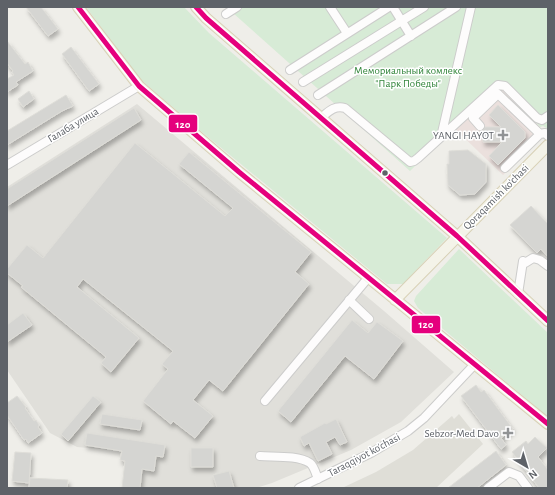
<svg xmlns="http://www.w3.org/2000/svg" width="555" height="495" font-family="'Alegreya Sans',sans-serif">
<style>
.industrial{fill:#e0dfda}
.education{fill:#dfded7}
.medical{fill:#ebe0dd}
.green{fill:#d7ebd6}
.building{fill:#d5d5d2;stroke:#deddd8;filter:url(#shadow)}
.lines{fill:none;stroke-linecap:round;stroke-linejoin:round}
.minor-casing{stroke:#cccccb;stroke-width:10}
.major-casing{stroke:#d8d1b6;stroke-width:12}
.minor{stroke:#fdfcfc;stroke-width:8}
.major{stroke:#f4f3e9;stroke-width:10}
.bus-1-casing{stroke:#fff;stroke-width:8}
.bus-1{stroke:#e5007d;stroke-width:5}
.poi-dot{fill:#919395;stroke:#fff;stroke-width:1.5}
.bus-dot{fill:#5e6268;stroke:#fff;stroke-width:1.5}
.labels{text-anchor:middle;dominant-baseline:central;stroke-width:3;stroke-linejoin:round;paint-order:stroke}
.park-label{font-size:11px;fill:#31843a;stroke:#fff}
.street-label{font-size:11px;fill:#5e6268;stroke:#fff}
.poi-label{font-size:11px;fill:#5e6268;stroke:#fff;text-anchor:end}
.line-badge{stroke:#fff;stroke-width:1.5}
.badge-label{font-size:11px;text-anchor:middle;font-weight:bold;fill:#fff}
</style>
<defs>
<filter id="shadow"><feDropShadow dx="2" dy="4" stdDeviation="2" flood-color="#0004"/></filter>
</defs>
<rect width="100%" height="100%" fill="#efeee9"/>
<path class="industrial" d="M137,104L384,311L454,372L401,422L351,450L272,483L256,488H139L134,452L77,447L50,433L7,370V187Z"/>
<path class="education" d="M459,414L483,444L436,488H342L376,472L413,450L452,416L454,419Z"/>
<path class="medical" d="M503,88L540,127V140L503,175L454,128L495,89Z"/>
<path class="green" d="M86,7H184L209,33L447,238L403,284H387L197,128L140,79Z
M228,7H548V129L543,126L540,127L503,88L499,87L454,128L410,171L233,13Z
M459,249L548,333V417L418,308L414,301L416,296Z"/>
<path class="building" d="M26,7H41L58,29L48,36Z
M7,41L25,64L28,62L33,71L16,82L18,85L7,92V79L14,75L12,72L13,71L7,63Z
M71,47L99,84L89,91L62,54Z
M29,91L34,99L23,107L18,99Z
M66,95L73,106L62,111L7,145V131Z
M498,105L525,132V138L498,165L489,156L502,142H483V130L485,127H501L489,115Z
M134,108L141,120L7,206V189Z
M135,143L225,216L233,208L179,164L189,152L311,252L295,272L309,284L223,391L209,380L193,400L213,416L195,438L173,421L171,424L143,401L168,369L162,364L173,351L83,279L77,287L139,338L111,372L101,363L106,357L21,287L23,286L7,273V269L27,245L43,258Z
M468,150L486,164V182L475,194L460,195L448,185L447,164H449V151Z
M531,206L548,224V257L541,249L537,253L510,225Z
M23,313L32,325L7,342V325Z
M352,320L368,333L377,322L403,341L374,379L345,356L291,422L278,411Z
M476,385L481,392L484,390L513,429L501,438L506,445L501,449L461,396Z
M17,396L26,407L25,408L34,421L36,420L39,425L38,427L42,433L28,443L26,439L24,440L7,415V403Z
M93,396L101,402L68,441L61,434Z
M102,414L142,420L140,430L100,424Z
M336,419L347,442L340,445L335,437L326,442L332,454L318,461L309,443L304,446L300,437L325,423L326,424Z
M87,433L165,445L163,457L156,456L154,471L142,469L140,488H122L125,461L120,460L122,451L85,445Z
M535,437L547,448L538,457L548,470V488H539L512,452L526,441L528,444Z
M191,448H213V467H191Z
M496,451L506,465L477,488H448Z
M15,452L31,453L29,483L12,481Z
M229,471L234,488H217L213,475Z
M30,478L68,480L67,488H29Z"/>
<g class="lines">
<defs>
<path id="minor" d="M330,7L347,33
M393,7L411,36
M226,14L237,7
M290,70L389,7
M303,82L424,7
M318,95L456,7
M321,118C328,112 334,105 345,108L410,162L414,161L418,158L498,85L505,86L537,118L542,120L548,116
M480,126L473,118L498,94L540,134
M441,137L471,7
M7,165L139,86
M505,168L540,134L545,133L548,136
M525,263L533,258L540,260L548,266
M518,294L523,261
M349,300L369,319
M265,401L368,278
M260,456C274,457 298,455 310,463C314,466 316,474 318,479
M299,488L371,453L408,431L424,418L475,364
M488,488L509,472L519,476L528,488"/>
<path id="major" d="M78,7L139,86L239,172L548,424
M196,7L206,18L457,236L548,321
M395,300L548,145"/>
</defs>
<use href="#minor" class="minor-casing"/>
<use href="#major" class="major-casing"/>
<use href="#minor" class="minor"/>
<use href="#major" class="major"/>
<defs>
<path id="bus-1" d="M78,7L139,86L239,172L548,424
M196,7L206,18L457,236L548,321"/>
</defs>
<use href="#bus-1" class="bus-1-casing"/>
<use href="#bus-1" class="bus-1"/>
</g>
<g class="poi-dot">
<path d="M501 129h4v4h4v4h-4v4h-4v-4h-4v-4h4z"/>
<path d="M506 427h4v4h4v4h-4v4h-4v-4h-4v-4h4z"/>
</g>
<circle class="bus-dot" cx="385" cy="173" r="3.5"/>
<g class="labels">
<g class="park-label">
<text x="408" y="70">Мемориальный комлекс<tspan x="408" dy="13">"Парк Победы"</tspan></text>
</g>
<g class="street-label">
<text transform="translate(73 125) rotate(-31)">Галаба улица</text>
<text transform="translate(496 197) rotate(-45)">Qoraqamish ko'chasi</text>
<text transform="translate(364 455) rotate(-28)">Taraqqiyot ko'chasi</text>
</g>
<g class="poi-label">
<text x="494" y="135">YANGI HAYOT</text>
<text x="499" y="433">Sebzor-Med Davo</text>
</g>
</g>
<g class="line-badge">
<rect x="168" y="114" width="30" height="19" rx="4" fill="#e5007d"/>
<rect x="411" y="315" width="30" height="19" rx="4" fill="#e5007d"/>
</g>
<g class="badge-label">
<text x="183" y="128">120</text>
<text x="426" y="328">120</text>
</g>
<rect width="555" height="495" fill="none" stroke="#5e6268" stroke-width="16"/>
<g transform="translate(527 467) rotate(142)" stroke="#ffffff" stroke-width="3" paint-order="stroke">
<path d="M0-3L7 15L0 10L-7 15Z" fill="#5e6268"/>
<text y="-6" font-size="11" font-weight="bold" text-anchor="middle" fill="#5e6268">N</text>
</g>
</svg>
